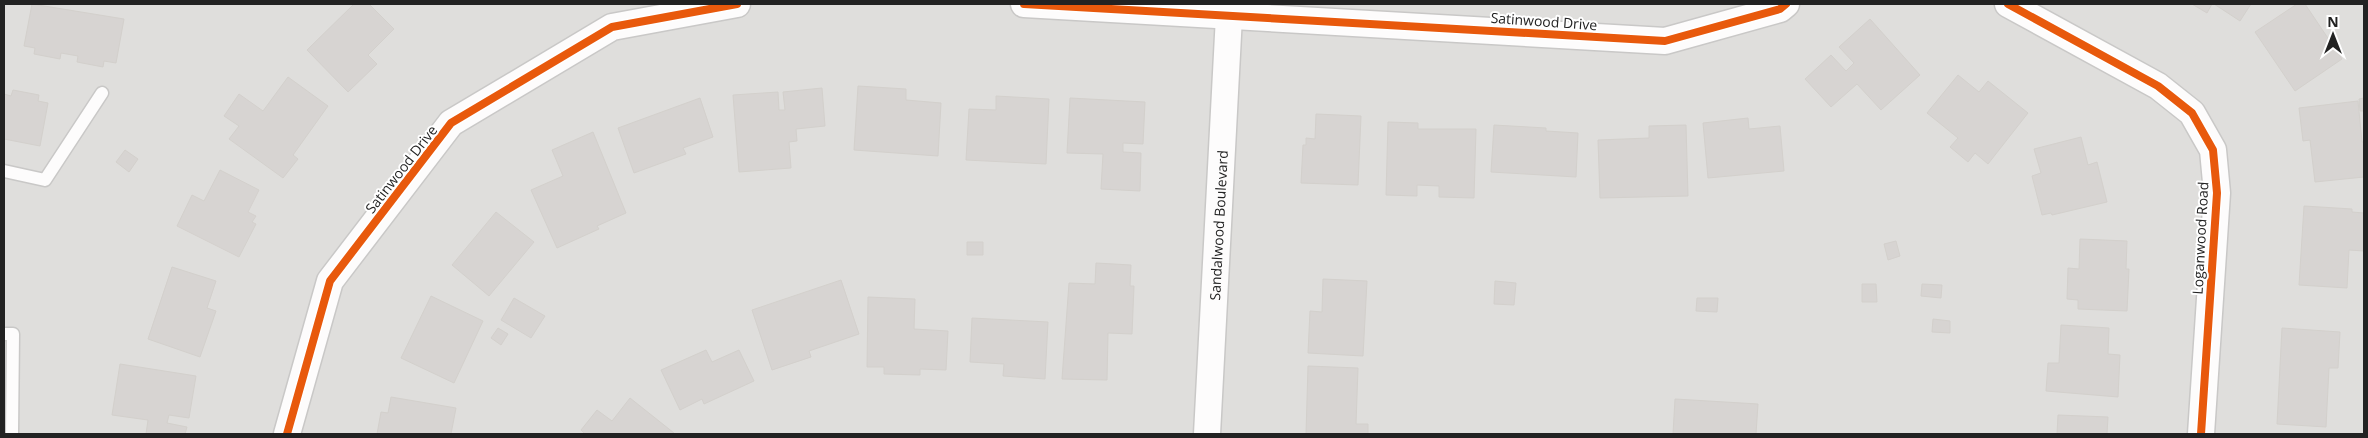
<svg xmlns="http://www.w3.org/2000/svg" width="2368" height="438" font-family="'Open Sans',sans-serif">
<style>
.residential{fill:#dfdedc}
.building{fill:#d7d4d2;stroke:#d3d0cc}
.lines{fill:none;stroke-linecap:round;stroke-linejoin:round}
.lane-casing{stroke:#c9c8c7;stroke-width:15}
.street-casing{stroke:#c9c8c7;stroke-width:29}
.lane{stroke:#fdfcfc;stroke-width:12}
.street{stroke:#fdfcfc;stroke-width:26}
.cycleway-casing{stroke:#fff;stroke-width:11}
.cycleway{stroke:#e8590c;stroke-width:8}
.labels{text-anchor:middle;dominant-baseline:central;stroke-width:4;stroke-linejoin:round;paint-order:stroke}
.street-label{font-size:14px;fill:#222;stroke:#fff}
</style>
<rect width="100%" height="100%" fill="#f0eeeb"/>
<path class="residential" d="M4,4H2364V434H4Z"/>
<path class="building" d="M32,4L124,19L116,63L104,61L103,67L77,62L78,56L61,53L60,59L34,54L35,48L24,46Z
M354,4H369L394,29L368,55L377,64L348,92L307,50Z
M2192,4H2212L2207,13Z
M2214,4H2251L2240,21Z
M2297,4H2305L2342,59L2295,91L2255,32Z
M1870,19L1920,75L1881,110L1857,84L1831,107L1805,79L1831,55L1846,71L1854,63L1839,47Z
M1958,75L1979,92L1988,81L2028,113L1988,164L1975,153L1968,162L1950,147L1958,138L1927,113Z
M288,77L328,106L293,155L298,159L283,178L229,139L239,126L224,116L239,94L263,111Z
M858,86L906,89V100L941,103L938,156L854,150Z
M822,88L825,126L796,129L797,141L789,142L791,168L739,172L733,95L778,92L779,110H785L783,92Z
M13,90L39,95L38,101L48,103L40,146L4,139V94L11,96Z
M996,96L1049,99L1046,164L966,160L969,109L996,110Z
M700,98L713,137L683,148L686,154L634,173L618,128Z
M1070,98L1145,102L1143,144L1123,143V152L1141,153L1140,191L1101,189L1103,154L1067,153Z
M2364,98V111H2360L2359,99Z
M2358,101L2362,142H2364V177L2315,182L2310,140L2303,141L2299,108Z
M1316,114L1361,116L1358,185L1301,183L1303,145H1306V138L1315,139Z
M1748,118L1749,129L1780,126L1784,171L1708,178L1703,123Z
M1388,122L1418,123V129H1476L1474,198L1439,197V186L1417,185V196L1386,195Z
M1494,125L1546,128V131L1578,133L1576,177L1491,172Z
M1686,125L1688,196L1600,198L1598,140L1649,138V126Z
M593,132L626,213L597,226L599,229L557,248L531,190L563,176L552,150Z
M2081,137L2088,165L2097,162L2107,202L2052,215L2051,213L2042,215L2032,176L2041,173L2034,149Z
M125,150L138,159L129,172L116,162Z
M220,170L259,190L248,212L256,216L252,222L256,224L239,257L177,226L192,195L204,201Z
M2304,206L2352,209V212L2364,213V251L2349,250L2347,288L2299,285Z
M496,212L534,242L489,296L452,265Z
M2080,239L2127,241L2126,269H2129L2127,311L2078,309V300L2067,299L2068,268L2079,269Z
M1896,241L1900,256L1888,260L1884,244Z
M967,242H983V255H967Z
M1096,263L1131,265L1130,286H1134L1132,334L1108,333L1107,380L1062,379L1069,283L1095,284Z
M172,267L216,281L207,308L216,311L200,357L148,339Z
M1323,279L1367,281L1363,356L1308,353L1310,311L1322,312Z
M841,280L859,334L809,351L811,357L772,370L752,310Z
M1495,281L1516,283L1514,305L1494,304Z
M1862,284H1876L1877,302H1862Z
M1922,284L1942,285L1941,298L1921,296Z
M431,296L483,321L454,383L401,358Z
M868,297L915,299L914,329L948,331L946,370L920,369V375L884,374V367H867Z
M514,298L545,316L531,338L501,320Z
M1697,298H1718L1717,312L1696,311Z
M972,318L1048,322L1045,379L1003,376L1004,364L970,362Z
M1933,319L1950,321V333L1932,332Z
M2061,325L2109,328L2108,354L2120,355L2118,397L2046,391L2048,363H2059Z
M498,328L508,334L501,345L491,338Z
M2282,328L2340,332L2338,368H2329L2326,427L2277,424Z
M706,350L712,362L739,350L754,381L704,404L702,399L680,410L661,370Z
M120,364L196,376L189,418L169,415L167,423L187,427L185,434H146L148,420L112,415Z
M1308,366L1358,368L1356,424H1368V434H1306Z
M391,397L456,408L451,434H377L381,412L388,413Z
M630,398L674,433L673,434H585L581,430L597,410L612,421Z
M1675,399L1758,404L1756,434H1673Z
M2058,415L2108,417L2107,434H2057Z"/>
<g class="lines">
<defs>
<path id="lane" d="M4,171L45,180L102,93
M4,334H13L12,434"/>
<g id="street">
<path d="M1024,4L1665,41L1780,9L1786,4"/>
<path d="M2008,4L2158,86L2192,113L2213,150L2217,193L2201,434"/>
<path d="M287,434L330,281L451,123L612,27L737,4"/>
<path id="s1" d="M1207,434L1229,16"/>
</g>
</defs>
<use href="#lane" class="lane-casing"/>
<use href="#street" class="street-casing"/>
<use href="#lane" class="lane"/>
<use href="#street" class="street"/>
<defs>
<path id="cycleway" d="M1024,4L1665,41L1780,9L1786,4
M2008,4L2158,86L2192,113L2213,150L2217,193L2201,434
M287,434L330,281L451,123L612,27L737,4"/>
</defs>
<use href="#cycleway" class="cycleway-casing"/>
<use href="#cycleway" class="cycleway"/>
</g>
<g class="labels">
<g class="street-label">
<text transform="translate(1544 21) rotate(4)">Satinwood Drive</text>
<text transform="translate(401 169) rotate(-52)">Satinwood Drive</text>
<text stroke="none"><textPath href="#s1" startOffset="209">Sandalwood Boulevard</textPath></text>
<text transform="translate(2200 238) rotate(-87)">Loganwood Road</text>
</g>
</g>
<rect width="2368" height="438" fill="none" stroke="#222222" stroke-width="10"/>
<g transform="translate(2333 35)" stroke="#ffffff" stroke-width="4" paint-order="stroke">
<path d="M0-4L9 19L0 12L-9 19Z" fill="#222222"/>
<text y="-8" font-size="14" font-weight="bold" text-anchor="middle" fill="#222222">N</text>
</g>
</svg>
